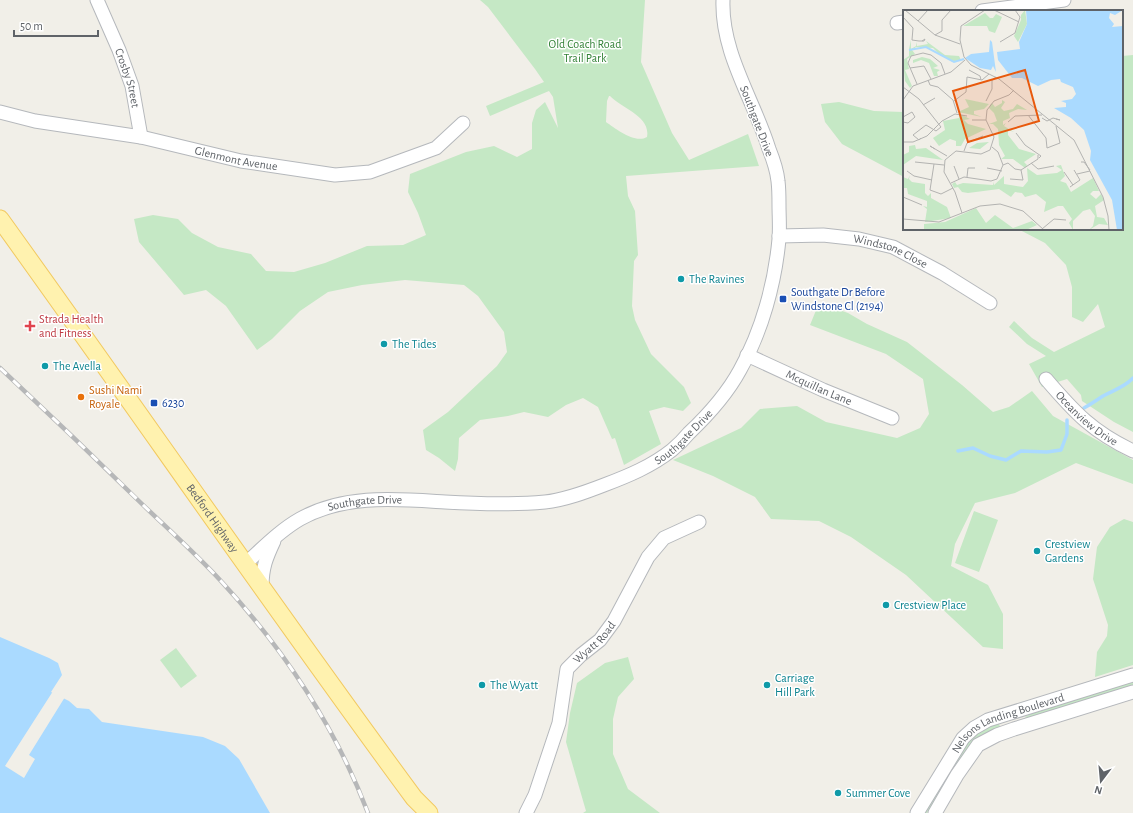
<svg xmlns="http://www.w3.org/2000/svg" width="1133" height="813" font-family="'Alegreya Sans',sans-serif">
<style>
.green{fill:#c5e8c5;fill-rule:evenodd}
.water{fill:#aadaff}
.pier{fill:#f1efe8}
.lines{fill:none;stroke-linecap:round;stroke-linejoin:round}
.stream{stroke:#aadaff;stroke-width:3.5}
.minor-casing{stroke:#b5b8bc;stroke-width:15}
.major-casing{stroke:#f2c960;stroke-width:19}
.minor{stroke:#fff;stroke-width:13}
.major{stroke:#fff2af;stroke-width:17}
.rail-casing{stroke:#b6b7b8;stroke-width:4.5}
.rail{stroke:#fff;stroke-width:3;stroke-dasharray:9;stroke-linecap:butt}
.culture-dot{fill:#0f9aa8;stroke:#fff;stroke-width:1.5}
.transit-dot{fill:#1a4fb4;stroke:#fff;stroke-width:1.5}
.health-dot{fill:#e0444e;stroke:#fff;stroke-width:1.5}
.food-dot{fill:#e8710a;stroke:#fff;stroke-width:1.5}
.labels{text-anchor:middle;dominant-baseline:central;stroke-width:3;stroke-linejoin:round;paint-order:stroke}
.park-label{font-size:12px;fill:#348238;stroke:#fff}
.street-label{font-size:12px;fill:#5f6368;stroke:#fff}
.culture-label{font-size:12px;fill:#0d838f;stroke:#fff;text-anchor:start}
.transit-label{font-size:12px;fill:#164399;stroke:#fff;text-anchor:start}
.health-label{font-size:12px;fill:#be3a42;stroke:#fff;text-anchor:start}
.food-label{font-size:12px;fill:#c56008;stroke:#fff;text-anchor:start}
.inset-river{fill:none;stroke:#aadaff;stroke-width:2}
.inset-road{fill:none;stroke:#b3b3b1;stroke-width:1}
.view{fill:#e8590c;fill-opacity:0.15;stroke:#e8590c;stroke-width:2}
.inset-edge{fill:none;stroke:#5f6368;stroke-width:2}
</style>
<rect width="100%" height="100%" fill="#f1efe8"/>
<path class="green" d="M480,0H645L641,62L672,133L689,160L748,134L759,166L626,176L628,196L635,211L638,255L634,261L632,306L635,320L651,354L684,387L691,403L683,411L664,407L649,411L661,444L624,465L615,438L612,439L598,407L583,398L566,405L548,417L524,412L508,416L480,420L459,438L458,459L455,471L439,458L426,450L423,430L448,412L497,366L507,352L504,332L478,296L464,285L405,280L362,285L328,292L300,311L272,339L257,350L226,306L206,290L184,295L139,242L134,219L153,215L178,219L192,233L218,247L251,254L266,271L294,272L325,263L367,246L403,245L426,235L418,213L408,192L410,174L466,152L494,146L517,157L532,149V123L536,110L545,102L558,128L553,97L549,91L490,116L486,106L544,82L535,69L488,7ZM609,96H610C621,108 651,116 647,137C635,144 616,129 606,122L607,101Z
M1133,55V432L1114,422L1082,401L1081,395L1067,379L1042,387L1029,364L1046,356L1027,344L1009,327L1014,321L1032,338L1054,352L1105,327L1098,304L1083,322L1072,317V287L1066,265L1045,243L1018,229H1122V56Z
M839,102L874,111L904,112V177L842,144L825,122L821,104Z
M819,303L848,313L867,324L907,342L962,385L993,412L1009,407L1032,391L1053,416L1133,460V484L1076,463L1015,493L975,503L955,544L951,566L988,585L1003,614V649L983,647L906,575L851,537L819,521L771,519L755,497L713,476L673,460L741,428L760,409L797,406L826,422L897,438L920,428L929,414L923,379L886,354L810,325Z
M974,511L998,520L979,572L955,563Z
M1124,519L1133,522V665L1095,677L1097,652L1107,636L1108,625L1093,579L1097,547L1110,527Z
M176,648L197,676L181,688L160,660Z
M628,657L634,679L618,697L613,719V754L628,789L660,813H583L586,811L566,742L570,713L577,683L605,663Z
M1133,680V685L1027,719L1025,717L1033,713Z
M999,724L1000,727L981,735L975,740L965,752L927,813H921L968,740L989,726Z"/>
<path class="water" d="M0,637L49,658L58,663L62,675L51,692L69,701L77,708L89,709L102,722L203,737L225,746L239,759L270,813H0Z"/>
<path class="pier" d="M64,674L54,691L65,697L29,755L35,759L24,778L5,766Z"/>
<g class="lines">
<path class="stream" d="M1084,408C1091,404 1097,400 1103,396C1114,390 1125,387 1133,378
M958,451L973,448L990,456L1006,460L1021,451L1047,452L1061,450L1067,434V420"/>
<defs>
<g id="minor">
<path id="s1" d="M97,0L119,50L132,86L141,137"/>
<path d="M982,11L1064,0"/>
<path d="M897,23L904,22"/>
<path id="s2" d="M0,112L35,121L141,137L241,161L335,175L370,172L436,148L463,123"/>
<path id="s3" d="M779,236L823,235L859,239L893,247L942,273L990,303"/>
<path id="s4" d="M747,355L823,390L892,418"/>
<path id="s5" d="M1046,379C1075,413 1093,432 1133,451"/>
<path id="s6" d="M245,564C263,548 279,531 300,519C345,494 396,499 445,502C478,504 512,505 545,502C565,500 586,492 604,485C628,476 652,466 672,450C678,445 684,439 689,433C708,415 727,394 740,370C762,331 775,283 779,239C780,228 779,216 779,205C779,198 779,189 778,181C777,171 773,159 769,149C754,100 721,53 723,0"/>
<path d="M262,587C262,568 266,558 274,541"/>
<path id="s7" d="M526,813L535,795L559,723L567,669L581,655L600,640L614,621L648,557L664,538L699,522"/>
<path id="s8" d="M917,813L963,738L974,728L988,720L1133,675"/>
<path d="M935,813L957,775L978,745L997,735L1014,729L1133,692"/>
</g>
<g id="major">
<path id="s9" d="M0,219C139,412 273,607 414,798L429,813"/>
</g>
</defs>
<use href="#minor" class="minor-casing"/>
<use href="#major" class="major-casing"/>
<use href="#minor" class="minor"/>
<use href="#major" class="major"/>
<defs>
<path id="rail" d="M0,368C48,413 95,458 142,504C168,529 195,553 220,580C283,648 335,726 368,813"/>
</defs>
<use href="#rail" class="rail-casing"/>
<use href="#rail" class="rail"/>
</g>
<g class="culture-dot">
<circle cx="681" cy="279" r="4"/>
<circle cx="384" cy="344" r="4"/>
<circle cx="45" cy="366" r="4"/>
<circle cx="1037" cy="551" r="4"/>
<circle cx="886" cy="605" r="4"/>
<circle cx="482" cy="685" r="4"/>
<circle cx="767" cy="685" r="4"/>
<circle cx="838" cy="793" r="4"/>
</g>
<g class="transit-dot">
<rect x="779" y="295" width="8" height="8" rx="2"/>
<rect x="150" y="399" width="8" height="8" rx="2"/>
</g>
<path class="health-dot" d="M28 320h4v4h4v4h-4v4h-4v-4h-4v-4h4z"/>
<circle class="food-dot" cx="81" cy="397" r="4"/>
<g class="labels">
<g class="park-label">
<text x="585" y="44">Old Coach Road<tspan x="585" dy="14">Trail Park</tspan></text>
</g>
<g class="street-label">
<text stroke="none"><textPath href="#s1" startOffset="84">Crosby Street</textPath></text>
<text transform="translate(757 121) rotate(69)">Southgate Drive</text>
<text stroke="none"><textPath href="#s2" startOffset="241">Glenmont Avenue</textPath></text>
<text stroke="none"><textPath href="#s3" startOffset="114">Windstone Close</textPath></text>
<text stroke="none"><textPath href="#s4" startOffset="79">Mcquillan Lane</textPath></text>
<text stroke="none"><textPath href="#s5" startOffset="57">Oceanview Drive</textPath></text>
<text stroke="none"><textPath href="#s6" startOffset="475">Southgate Drive</textPath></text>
<text stroke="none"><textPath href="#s6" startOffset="139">Southgate Drive</textPath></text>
<text stroke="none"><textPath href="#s9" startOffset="367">Bedford Highway</textPath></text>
<text stroke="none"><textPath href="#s7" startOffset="189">Wyatt Road</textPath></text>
<text stroke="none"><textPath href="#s8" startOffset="135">Nelsons Landing Boulevard</textPath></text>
</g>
<g class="culture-label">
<text x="689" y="279">The Ravines</text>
<text x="392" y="344">The Tides</text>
<text x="53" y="366">The Avella</text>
<text x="1045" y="544">Crestview<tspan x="1045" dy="14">Gardens</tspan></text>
<text x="894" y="605">Crestview Place</text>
<text x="775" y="678">Carriage<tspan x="775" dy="14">Hill Park</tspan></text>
<text x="490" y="685">The Wyatt</text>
<text x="846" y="793">Summer Cove</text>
</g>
<g class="transit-label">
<text x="791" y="292">Southgate Dr Before<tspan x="791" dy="14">Windstone Cl (2194)</tspan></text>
<text x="162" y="403">6230</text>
</g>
<g class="health-label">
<text x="39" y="319">Strada Health<tspan x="39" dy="14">and Fitness</tspan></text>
</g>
<g class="food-label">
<text x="89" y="390">Sushi Nami<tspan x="89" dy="14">Royale</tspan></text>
</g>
</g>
<g transform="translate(903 10)">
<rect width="220" height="220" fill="#f1efe8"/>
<path d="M122,0L124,14L115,32L111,26L118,10V5ZM82,3L87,8H90L93,4L99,7L92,23L86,21L84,16H60ZM8,30V39L13,36V32L14,36L25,34L23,31L42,45L56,46L58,50L50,52L37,45L30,38L13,37L9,40L12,44L4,49L6,59L2,60L9,76L7,78L2,71L0,50L6,46V40H9L6,39ZM19,47L27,49L35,56L30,58L37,60L34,62L35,66H31L26,53L18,50L10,53V50ZM62,89L86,94L81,99L71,101V104L79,107L55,102L66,97ZM99,90L102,92L98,98L101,101L110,99L114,94L124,100L115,99L106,103L107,108L100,111V115L103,113L101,116L111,122L105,120V125L116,139L133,144L121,152L124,155L122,158L110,149H98L102,146L96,135L95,119L90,114H86L94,111L91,103L86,98L87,95L89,93L92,97L99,93ZM57,104L67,109L61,110L65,114L83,119L62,129L58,136H53V131L47,129L36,136L30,128L42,120L40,111L56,108ZM86,132L77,139L66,138L74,133ZM12,135L13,139L23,138L40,150L13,146L0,155V145L6,142V136ZM158,155L162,166L157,171L163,173L168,182L190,168L196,181H190L187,184L193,189L198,184L201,190L192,196L194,207L201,208L205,215L196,214L186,220L190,216L192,206L187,199L180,201L170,211V220L166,213L169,209L160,196H155L141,202L143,192L133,184L122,187L119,183L112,182L108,187L96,179L65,183L59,182L55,177L51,178L49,174L52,172L54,175L60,173L90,175V172L91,175L101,166V174L120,177L125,171L124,158L134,165L154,163L159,160L153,156ZM7,165L6,169L9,172L22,174V183L25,186L28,183V188L44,197L48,208L22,212L24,199L20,196L24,197V191L5,184L4,178H0V167L5,169ZM73,198L83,213L92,205L110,218L129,211L134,215L123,220H21V214L42,212Z" fill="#c5e8c5"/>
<path d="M123,0H220L212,5L207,3L206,8L211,14L209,17L220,16V220H214L209,190L187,150L188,141L181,120L168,108L151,98L163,97V93L158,91L169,89L173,84L170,77L158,72L157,69L148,70L135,76L119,68H109L95,50L94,42L117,39L116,32L124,14ZM87,30L89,32L93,62L90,56L88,60L77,58L62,48L68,44L86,42Z" fill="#aadaff"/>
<path class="inset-river" d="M6,40L23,37L51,52L61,49"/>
<path class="inset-road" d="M2,0L32,25L57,34M82,0L58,16L57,30L61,47L68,55L96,69L171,130L200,187L205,206L206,220M91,0L116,12M0,7L10,18L9,30L16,31H21L22,29L19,31M15,11L25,0M32,25L39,21V10L48,0M97,32L112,23L117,7L112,0M7,58L21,56L28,69M66,60L77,66L78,70M25,70L27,75L35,77L50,90L54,103M14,74L5,53L8,46L20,43L28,45L38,53L42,64M0,77L16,89L38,117L33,121L23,115L10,125L16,130L18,128M0,90L10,76L48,62L62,50M51,91L63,82L64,67L79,70L86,64M83,91L89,79V70L93,67M20,95L32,88M125,105L143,128L144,138L157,133L153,116M0,107L9,102L12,107L5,113L0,112M139,108L144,111L150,108L157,110L153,109M69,110H83M105,112L112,106L139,105M113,123L122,135L138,146L136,148M0,132H10L24,126L39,111L52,104L64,106M32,139L27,136L44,146M61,141L64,133L80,126M12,152L41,155M178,152H181L187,160M128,153L135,159L151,156M31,154L27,180L38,184L50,178M100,155L105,153L112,159L118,160L135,149V145M51,156L56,169M84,158L99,161M4,161L11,166L29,170M161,162L170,175M174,164L187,161M64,167L65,158H72M107,169L120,170L118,160M48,173L61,167L88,171L94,169L100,155L95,142L89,137M167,177L177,170L171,160M0,187L19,195M59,203L52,182L41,162L42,150L53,141L78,144L87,140L91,127L83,110L84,100L91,91L106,85L111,80M0,209L36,212L77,196L97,194L120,201L141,220M139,219L151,209L163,210"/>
<path class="view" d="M122,60L136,111L65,132L50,81Z"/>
<rect width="220" height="220" class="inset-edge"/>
</g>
<g transform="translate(1101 781) rotate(196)" stroke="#ffffff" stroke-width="3" paint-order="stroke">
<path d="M0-3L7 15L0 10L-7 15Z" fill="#5f6368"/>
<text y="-6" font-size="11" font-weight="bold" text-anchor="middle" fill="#5f6368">N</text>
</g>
<path d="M14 30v6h84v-6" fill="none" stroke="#5f6368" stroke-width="2"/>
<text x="20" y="30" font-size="12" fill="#5f6368" stroke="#ffffff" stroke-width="3" paint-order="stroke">50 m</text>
</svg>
